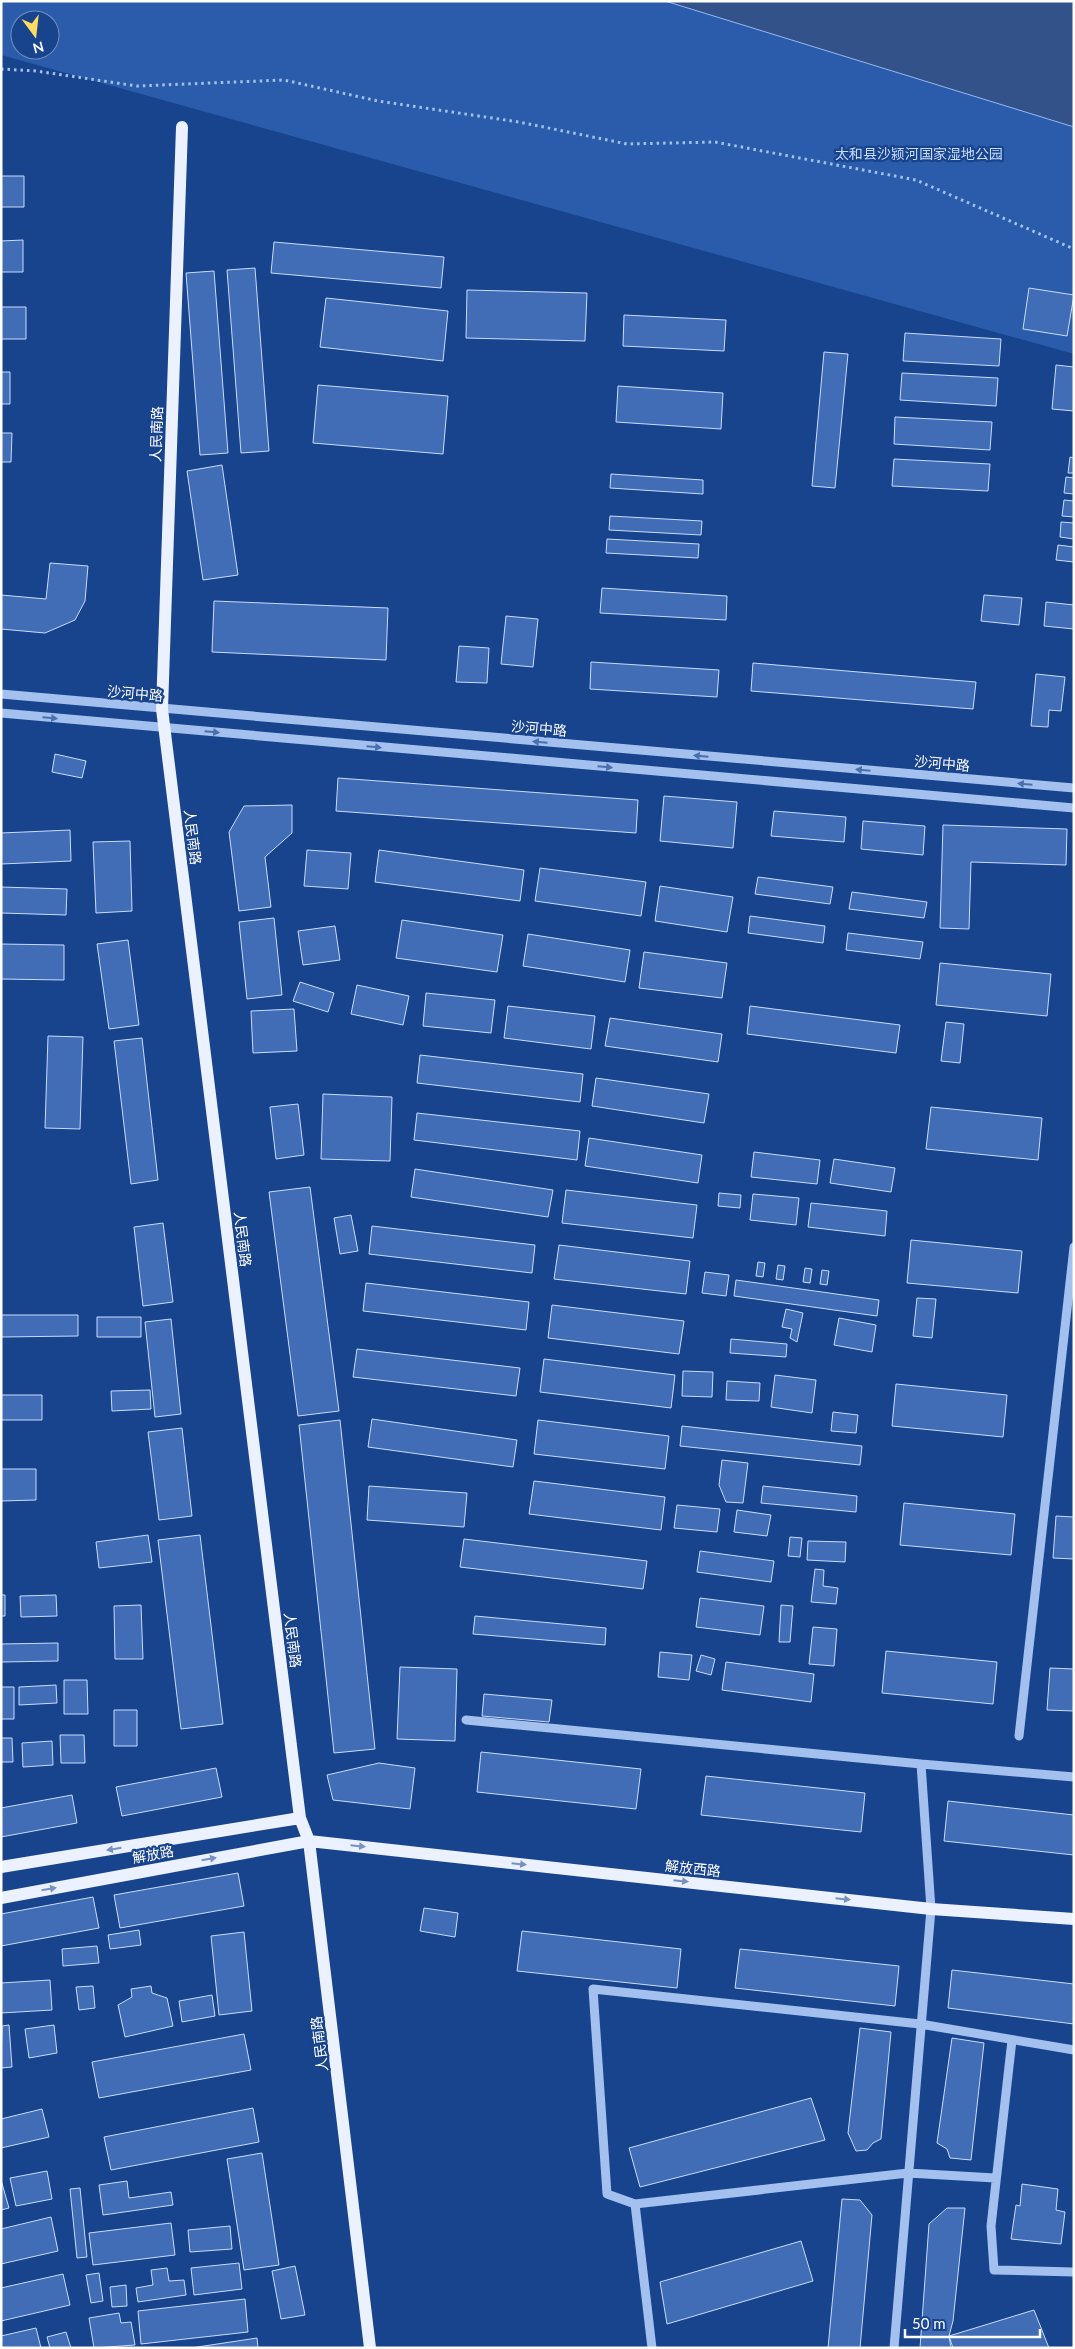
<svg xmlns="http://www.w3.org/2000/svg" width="1075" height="2349" font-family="Lato,'Noto Sans SC',sans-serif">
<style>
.green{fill:#2a5cab;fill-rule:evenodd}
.water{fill:#325289;stroke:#96baf1}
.building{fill:#406db6;stroke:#c9dcfb}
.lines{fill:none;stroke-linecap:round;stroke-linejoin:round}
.path{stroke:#a3c0ef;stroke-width:3;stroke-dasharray:2.5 4;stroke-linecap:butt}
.minor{stroke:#a3c0ef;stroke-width:9}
.major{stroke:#ebf1ff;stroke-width:12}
.oneway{fill:#496faf}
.oneway2{fill:#7791c0}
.labels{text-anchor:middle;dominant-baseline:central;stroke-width:4.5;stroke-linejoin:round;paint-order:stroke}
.park-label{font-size:14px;fill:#c9dcfb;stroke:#18438d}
.street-label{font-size:14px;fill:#fff;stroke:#18438d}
</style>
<rect width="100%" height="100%" fill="#18438d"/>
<path class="green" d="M1,1H1074V354L1,55ZM20,20H50V50H20Z"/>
<path class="water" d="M665,1H1074V127Z"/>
<path class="building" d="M1,176H24V207H1Z
M23,240V272H1V241Z
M274,242L444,257L441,288L271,273Z
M255,268L269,451L241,453L227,270Z
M214,271L228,453L200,455L186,273Z
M1029,288L1074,295L1067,336L1023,329Z
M467,290L587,293L585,341L466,338Z
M326,298L448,311L443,361L320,347Z
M1,307H26V339H1Z
M624,315L726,320L724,351L623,346Z
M905,333L1001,339L999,366L903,361Z
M824,352L848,354L835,488L812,486Z
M1056,365L1074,367V411L1052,409Z
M1,372H10V404H1Z
M902,373L998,378L996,406L900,400Z
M318,385L448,396L443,454L313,443Z
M618,386L723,393L721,429L616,422Z
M895,417L992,422L990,450L894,444Z
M1,433H12L11,462H1Z
M1070,457L1074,458V473H1068Z
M894,459L990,464L988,491L892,486Z
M222,465L238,575L203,580L187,471Z
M611,474L703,480V494L610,488Z
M1066,477L1074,478V494L1064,493Z
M1064,500L1074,501V517L1062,516Z
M610,516L702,521L701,535L609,530Z
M1061,522L1074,523V539L1060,537Z
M607,539L699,544L698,558L606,553Z
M1058,545L1074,547V562L1056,560Z
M50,563L88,566L85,601L75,620L45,633L1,629V595L46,599Z
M602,588L727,596L726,620L600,613Z
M984,595L1022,598L1019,625L981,621Z
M214,601L388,608L386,660L212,652Z
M1046,602L1074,605V629L1044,626Z
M506,616L538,619L533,667L501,664Z
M459,646L489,648L487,683L456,682Z
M591,662L719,670L717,697L590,689Z
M753,663L976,682L973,709L751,691Z
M1036,674L1065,677L1061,711L1049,710L1048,727L1031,726Z
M55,754L86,761L82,778L52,772Z
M338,778L638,800L636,833L336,811Z
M664,796L737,802L733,848L660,841Z
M292,805V833L265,857L271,907L239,911L229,832L244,806Z
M774,811L846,817L844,842L771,836Z
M863,821L925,826L923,855L861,849Z
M943,825L1067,829L1066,865L971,862L969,929L940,928Z
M70,830L71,861L1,864V833Z
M130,841L132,911L96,913L93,842Z
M307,850L351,853L348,889L304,886Z
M379,850L524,870L520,901L375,882Z
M540,868L646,882L641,916L535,901Z
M758,877L833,887L830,904L755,894Z
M660,886L733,897L727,932L655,921Z
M1,887L67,889L66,915L1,913Z
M852,892L927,902L924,918L849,909Z
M750,916L825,926L823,943L748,933Z
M274,918L282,995L247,999L239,922Z
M402,920L503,935L497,972L396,958Z
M335,926L340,960L303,965L298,931Z
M848,933L923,942L920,959L846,950Z
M528,934L630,950L625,982L523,966Z
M128,940L139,1025L109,1029L97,944Z
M1,944L64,945V980L1,979Z
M644,952L727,963L722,998L639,988Z
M940,963L1051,974L1047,1016L936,1005Z
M300,982L334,993L328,1012L293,1001Z
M357,985L409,996L403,1025L351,1014Z
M426,993L495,1000L491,1033L423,1026Z
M508,1006L595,1016L591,1049L504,1038Z
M750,1006L900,1025L896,1053L747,1034Z
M294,1009L297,1051L253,1053L251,1011Z
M610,1018L722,1034L718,1062L605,1046Z
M946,1022L964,1024L960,1063L941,1061Z
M48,1036L83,1037L80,1129L45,1128Z
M142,1038L158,1180L131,1184L114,1041Z
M420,1055L583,1074L580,1102L417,1083Z
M596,1078L709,1094L704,1123L592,1106Z
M323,1094L392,1097L390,1161L321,1159Z
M298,1104L304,1155L276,1159L270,1107Z
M931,1107L1042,1118L1038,1160L926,1149Z
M417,1113L580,1131L577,1160L414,1140Z
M589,1138L702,1155L698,1183L585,1166Z
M754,1152L820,1160L817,1184L751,1177Z
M834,1159L895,1168L891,1192L830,1183Z
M415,1169L553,1190L548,1217L411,1197Z
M310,1187L339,1411L298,1416L269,1192Z
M566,1190L697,1205L693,1238L562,1223Z
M719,1193L741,1195L740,1208L718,1206Z
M753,1194L799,1198L796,1225L750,1220Z
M811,1203L887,1211L885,1236L808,1227Z
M351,1215L358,1251L340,1254L334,1218Z
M163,1223L173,1302L143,1306L134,1227Z
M372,1226L535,1245L532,1273L369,1254Z
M911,1240L1022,1251L1018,1293L907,1283Z
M559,1245L690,1261L686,1294L554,1279Z
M758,1262L765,1263L763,1277L756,1276Z
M778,1265L785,1266L783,1280L776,1279Z
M805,1268L812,1269L810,1283L803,1282Z
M822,1270L829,1271L827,1285L820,1284Z
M705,1272L729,1275L726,1296L702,1293Z
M736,1280L879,1300L877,1316L734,1296Z
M366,1283L529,1302L526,1330L363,1311Z
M917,1298L936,1299L932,1338L913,1336Z
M552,1305L684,1321L679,1354L548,1338Z
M786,1309L803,1313L797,1342L790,1338L792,1329L782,1327Z
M1,1315H78V1336L1,1337Z
M97,1317H141V1337H97Z
M839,1318L876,1325L872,1352L834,1345Z
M171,1319L181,1414L155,1417L145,1322Z
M731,1339L787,1344L786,1357L730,1353Z
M357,1349L520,1368L516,1396L353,1377Z
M544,1359L675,1375L671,1408L540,1392Z
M683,1371L713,1372L712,1397L682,1396Z
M775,1375L816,1380L812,1413L771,1407Z
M727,1381L760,1383L759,1401L726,1400Z
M896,1384L1007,1395L1003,1437L892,1426Z
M150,1390L151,1409L112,1411L111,1391Z
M1,1395H42V1420H1Z
M833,1412L858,1415L856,1433L831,1431Z
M372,1419L517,1440L513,1467L368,1447Z
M340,1420L375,1749L334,1753L299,1425Z
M538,1420L669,1436L665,1469L534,1454Z
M682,1426L862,1446L860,1465L680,1446Z
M182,1428L192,1516L159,1520L148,1432Z
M722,1460L748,1463L743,1503L726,1502L719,1485Z
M1,1469H36V1500L1,1501Z
M534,1481L665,1497L661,1530L529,1514Z
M369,1486L467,1493L464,1527L367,1520Z
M763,1486L857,1496L856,1512L761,1503Z
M904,1503L1015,1514L1011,1555L900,1545Z
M677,1505L720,1509L717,1532L674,1528Z
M737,1510L771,1515L767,1536L734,1532Z
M1056,1516L1074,1517V1559L1053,1558Z
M148,1535L152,1562L99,1568L96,1542Z
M200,1535L223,1724L181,1729L158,1540Z
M790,1537L802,1538L800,1557L788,1556Z
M464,1539L647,1561L643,1589L460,1567Z
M808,1541L846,1542L845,1562L807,1560Z
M700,1551L774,1561L771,1582L697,1572Z
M815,1569L824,1570L823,1586L838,1588L836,1604L811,1602Z
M1,1595H5V1616H1Z
M56,1595L57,1616L21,1617L20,1596Z
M700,1598L764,1606L760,1635L696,1627Z
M141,1605L143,1659H115L114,1606Z
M781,1605L793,1606L790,1642H779Z
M475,1616L606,1628L605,1645L473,1634Z
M813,1627L837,1629L834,1666L809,1664Z
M58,1643V1661L1,1662V1644Z
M886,1651L997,1662L993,1704L882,1693Z
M660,1652L692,1655L689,1680L658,1677Z
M701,1655L715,1659L711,1675L696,1671Z
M726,1662L814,1674L811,1702L722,1690Z
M400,1667L457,1669L455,1741L397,1739Z
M1050,1668L1074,1669V1711L1047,1710Z
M64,1680H87L88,1714H64Z
M56,1685L57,1703L19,1705V1687Z
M1,1687H14V1719H1Z
M484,1694L552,1700L549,1722L482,1716Z
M114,1710H137V1746H114Z
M60,1735H84L85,1763H61Z
M1,1738H12L13,1762H1Z
M52,1741L53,1765L23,1767L22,1743Z
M481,1752L641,1769L636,1809L477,1792Z
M379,1763L415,1768L410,1809L333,1800L327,1775Z
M216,1768L222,1797L122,1816L116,1787Z
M706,1776L865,1793L861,1832L701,1815Z
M72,1795L77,1823L1,1837V1808Z
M948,1801L1074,1815V1855L944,1841Z
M238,1873L244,1906L120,1928L114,1895Z
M93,1897L99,1928L1,1946V1914Z
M424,1908L458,1913L455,1937L420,1931Z
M139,1930L141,1945L110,1949L108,1935Z
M522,1931L681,1949L677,1988L517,1971Z
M244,1932L252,2011L219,2015L211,1936Z
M97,1946L99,1963L63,1966L62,1949Z
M740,1949L899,1966L895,2006L735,1988Z
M952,1970L1074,1984V2024L948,2008Z
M50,1980L52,2010L1,2013V1983Z
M93,1986L95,2008L79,2010L76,1987Z
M151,1986L152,1993L167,1998L173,2026L125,2037L118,2005L132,1997L131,1989Z
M212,1995L215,2016L182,2022L179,2001Z
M9,2025L12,2067L1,2068L2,2026Z
M54,2025L57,2053L29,2058L25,2029Z
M860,2028L891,2032L881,2139L873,2143L867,2150L856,2151L848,2133Z
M244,2034L251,2070L99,2098L92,2062Z
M952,2038L984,2043L971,2160L950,2158L947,2149L937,2143Z
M811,2098L825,2140L640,2187L629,2148Z
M253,2108L259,2142L111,2170L104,2137Z
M42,2109L49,2137L1,2148V2119Z
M262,2153L279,2265L244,2270L227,2159Z
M47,2171L52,2199L16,2206L10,2178Z
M1,2180L9,2208L1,2210Z
M127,2181L129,2198L171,2192L173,2205L103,2215L99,2185Z
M1022,2184L1058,2189L1056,2210L1065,2212L1061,2244L1011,2239L1016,2205L1020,2206Z
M80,2188L87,2257L77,2258L70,2189Z
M842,2199L860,2200L872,2215L860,2348H828Z
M947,2208H965L953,2321L949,2336L951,2348H920L929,2224Z
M51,2217L58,2251L1,2264V2229Z
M171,2223L175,2255L93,2265L89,2233Z
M230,2226L232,2249L190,2252L188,2230Z
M801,2241L813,2281L667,2324L660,2282Z
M239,2263L242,2289L194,2295L191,2268Z
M295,2266L305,2315L281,2319L272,2271Z
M167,2268L169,2281L184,2280L186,2295L138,2302L136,2288L153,2285L151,2270Z
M99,2273L103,2301L91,2303L86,2275Z
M63,2274L70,2305L1,2321V2288Z
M126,2285L127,2306L112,2307L110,2287Z
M245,2299L248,2332L141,2344L138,2311Z
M1034,2310L1049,2348H953L949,2336Z
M119,2313L121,2323L131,2322L135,2345L94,2348L89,2318Z
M36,2328L41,2348H1V2336Z
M66,2332L71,2348H50L47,2337Z
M257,2338L258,2348H191Z"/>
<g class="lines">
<path class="path" d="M1,69L36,71L137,86L284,80L378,101L519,122L627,144L715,142L916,180L1074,249"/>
<path class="minor" d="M1,694L1074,788
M1,713L1074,808
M466,1720L921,1764
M1019,1736L1074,1247
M1012,2040L991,2226L994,2270L1074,2272
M635,2204L908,2173L995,2178
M652,2348L635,2204L607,2194L593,1989L920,2024L1074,2050
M894,2348L931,1909L921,1764L1074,1777"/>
<path class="major" d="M182,127L162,709L300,1818L309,1841L370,2348
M1,1867L300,1818
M1,1898L309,1841L931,1909L1074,1919"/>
</g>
<defs><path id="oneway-solid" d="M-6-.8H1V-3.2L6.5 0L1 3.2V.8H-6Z" transform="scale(1.25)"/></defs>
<g class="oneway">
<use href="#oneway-solid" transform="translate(50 718) rotate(5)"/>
<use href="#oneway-solid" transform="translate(212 732) rotate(5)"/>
<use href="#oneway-solid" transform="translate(540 742) rotate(-175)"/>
<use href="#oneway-solid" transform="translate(374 747) rotate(5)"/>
<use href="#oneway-solid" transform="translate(701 756) rotate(-175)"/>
<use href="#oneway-solid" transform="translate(605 767) rotate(5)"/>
<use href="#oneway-solid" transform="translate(863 770) rotate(-175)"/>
<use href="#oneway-solid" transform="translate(1025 784) rotate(-175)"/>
</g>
<g class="oneway2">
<use href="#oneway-solid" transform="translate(358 1846) rotate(6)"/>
<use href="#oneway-solid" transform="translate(114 1849) rotate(171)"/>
<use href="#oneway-solid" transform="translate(209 1859) rotate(-10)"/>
<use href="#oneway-solid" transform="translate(519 1864) rotate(6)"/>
<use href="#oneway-solid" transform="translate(681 1881) rotate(6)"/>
<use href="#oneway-solid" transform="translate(49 1889) rotate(-10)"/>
<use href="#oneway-solid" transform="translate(843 1899) rotate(6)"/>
</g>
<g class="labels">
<g class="park-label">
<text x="919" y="153">太和县沙颍河国家湿地公园</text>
</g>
<g class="street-label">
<text transform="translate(156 434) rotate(-88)">人民南路</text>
<text transform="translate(135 693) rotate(5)">沙河中路</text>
<text transform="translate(539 728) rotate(5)">沙河中路</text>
<text transform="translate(942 763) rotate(5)">沙河中路</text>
<text transform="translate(193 837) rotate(83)">人民南路</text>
<text transform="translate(243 1239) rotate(83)">人民南路</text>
<text transform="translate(293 1640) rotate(83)">人民南路</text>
<text transform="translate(153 1854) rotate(-10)">解放路</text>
<text transform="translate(693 1868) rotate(6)">解放西路</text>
<text transform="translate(319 2044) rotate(-97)">人民南路</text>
</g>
</g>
<rect width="1075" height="2349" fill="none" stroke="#ffffff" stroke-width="5"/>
<g transform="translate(35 35) rotate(165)"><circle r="24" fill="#18438d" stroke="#748ebb"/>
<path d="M0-4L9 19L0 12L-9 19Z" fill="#ffdc61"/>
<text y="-8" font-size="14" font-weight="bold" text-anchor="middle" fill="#ffffff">N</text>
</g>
<path d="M905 2329v8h135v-8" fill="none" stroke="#ffffff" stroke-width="2.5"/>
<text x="912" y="2329" font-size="15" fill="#ffffff" stroke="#18438d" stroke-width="4" paint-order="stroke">50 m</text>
</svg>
